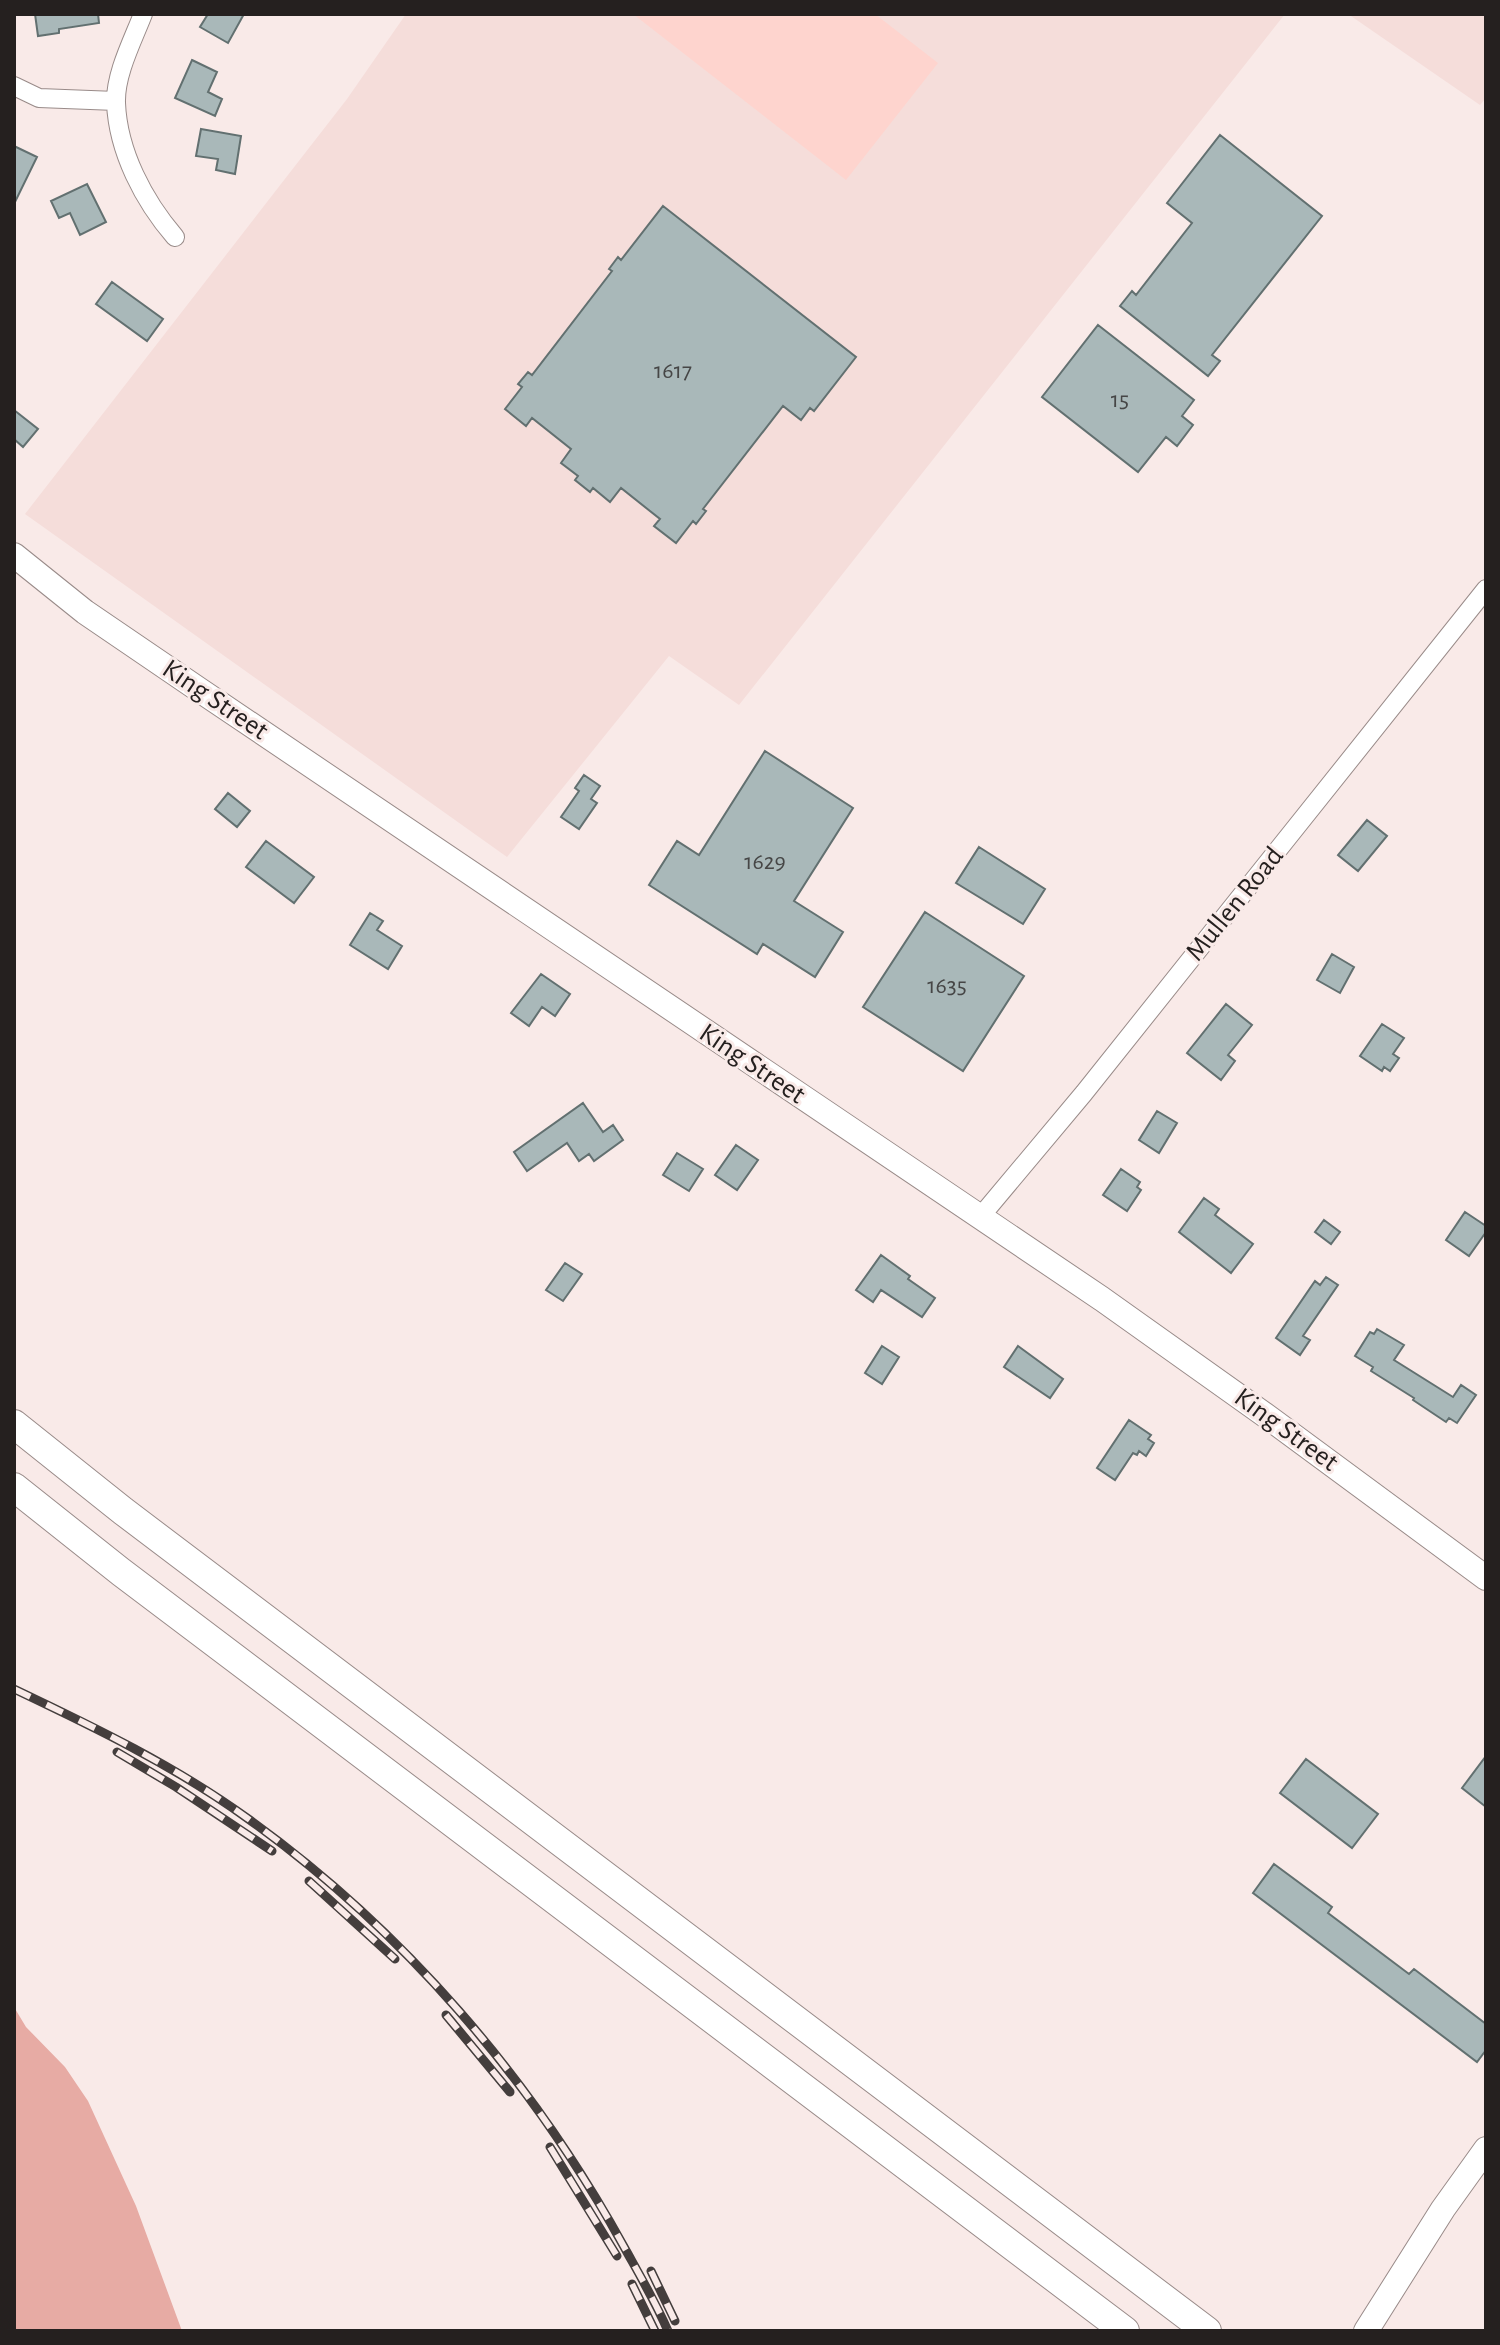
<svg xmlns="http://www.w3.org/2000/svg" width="1500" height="2345" font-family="'Alegreya Sans',sans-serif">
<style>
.built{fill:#f5ddda}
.green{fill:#fed4ce}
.water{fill:#e7aba4}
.building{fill:#a9b8b9;stroke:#627070;stroke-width:2}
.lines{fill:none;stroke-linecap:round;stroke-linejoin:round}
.minor-casing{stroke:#998b89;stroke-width:20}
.major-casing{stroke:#998b89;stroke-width:26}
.highway-casing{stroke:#998b89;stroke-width:30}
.minor{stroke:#fff;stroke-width:18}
.major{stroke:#fff;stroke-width:24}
.highway{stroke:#fff;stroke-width:28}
.rail-casing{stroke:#443e3d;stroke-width:9}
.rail{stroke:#f9eae8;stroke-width:6;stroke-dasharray:18;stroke-linecap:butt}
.labels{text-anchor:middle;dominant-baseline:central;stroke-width:6;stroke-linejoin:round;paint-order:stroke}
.number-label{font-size:24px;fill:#464646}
.street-label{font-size:28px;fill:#25201f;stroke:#f9eae8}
</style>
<rect width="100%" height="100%" fill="#f9eae8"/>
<path class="built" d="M406,14H1285L739,705L669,656L507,857L25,514L347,99Z
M1348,14H1486V98L1480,105Z"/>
<path class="green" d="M633,14H875L938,63L846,180Z"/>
<path class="water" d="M14,2007L26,2027L65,2067L88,2101L136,2206L182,2331H14Z"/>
<path class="building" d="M35,14H98L99,23L59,29V33L38,36Z
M208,14H244L228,43L200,27Z
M192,60L217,72L208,92L222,99L215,116L175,98Z
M201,129L241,136L235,174L216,170L218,159L196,156Z
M1220,135L1322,216L1212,355L1220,361L1208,376L1120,306L1132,291L1136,295L1192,223L1167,203Z
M14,146L37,157L14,204Z
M87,184L106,222L80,235L70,213L59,218L51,201Z
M663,206L856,357L814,411L810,408L801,420L783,406L703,509L706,511L696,524L693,521L676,543L654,526L660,519L621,488L610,502L593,488L590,492L575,480L578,476L561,463L571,449L532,418L526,426L505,409L522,387L518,384L528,372L532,375L612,271L609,269L618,257L621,260Z
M112,282L163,319L147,341L96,304Z
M1098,325L1194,400L1182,416L1193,425L1177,446L1166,437L1138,472L1042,397Z
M14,410L38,429L23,447L14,439Z
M765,751L853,808L794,901L843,932L815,977L763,944L757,954L649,885L677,841L699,855Z
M584,775L600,786L591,799L597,803L579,829L561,817L579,791L575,788Z
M228,793L250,811L237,827L215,809Z
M1367,820L1387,836L1358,871L1338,855Z
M266,841L314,877L294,903L246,867Z
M979,847L1045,889L1023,924L956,883Z
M925,912L1024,976L963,1071L863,1007Z
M370,913L383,921L377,930L402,946L388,969L350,945Z
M1332,954L1354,967L1340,993L1317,980Z
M541,974L570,994L555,1016L542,1007L529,1026L511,1013Z
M1226,1004L1252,1025L1228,1055L1235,1061L1221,1080L1187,1053Z
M1382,1024L1404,1038L1393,1054L1399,1058L1390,1071L1384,1067L1382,1071L1360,1056Z
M583,1103L603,1132L613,1125L623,1140L594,1161L589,1154L579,1161L567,1143L527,1171L514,1152Z
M1157,1111L1177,1123L1159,1153L1139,1140Z
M736,1145L758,1160L737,1190L715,1175Z
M677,1153L703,1169L689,1191L663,1175Z
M1121,1169L1140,1182L1137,1187L1141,1190L1127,1211L1103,1195Z
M1204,1198L1219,1209L1215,1215L1253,1244L1231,1273L1179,1232Z
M1465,1212L1486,1226V1232L1469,1256L1446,1240Z
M1324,1220L1340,1232L1331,1244L1315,1232Z
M881,1255L910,1276L908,1279L935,1298L922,1317L881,1290L873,1302L856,1290Z
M565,1263L582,1274L563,1301L546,1290Z
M1326,1277L1338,1285L1303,1336L1310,1340L1300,1355L1276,1338L1315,1281L1320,1285Z
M1377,1329L1404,1345L1394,1360L1453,1397L1461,1385L1476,1395L1457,1423L1449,1418L1446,1422L1413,1400L1414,1398L1371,1371L1373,1367L1355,1356L1370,1332L1374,1334Z
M882,1346L899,1357L882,1384L865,1373Z
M1018,1346L1063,1379L1050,1398L1004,1367Z
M1129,1420L1151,1435L1148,1439L1154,1443L1146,1456L1139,1451L1137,1455L1133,1453L1115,1480L1097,1468Z
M1486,1756V1807L1462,1788Z
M1306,1759L1378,1814L1352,1848L1280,1793Z
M1274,1864L1332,1907L1328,1913L1409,1974L1414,1969L1486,2024V2050L1477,2062L1253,1893Z"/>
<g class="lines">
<defs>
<path id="minor" d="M143,14C133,40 115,74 116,103C118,152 144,201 175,237
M14,86L39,98L116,101
M981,1216L1084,1093L1486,589"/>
<path id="major" d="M14,555L85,612L198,689L1102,1299L1272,1420L1486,1578
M1366,2331L1443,2209L1486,2149"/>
<path id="highway" d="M14,1424L123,1511L1207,2331
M14,1487L121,1572L1125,2331"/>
</defs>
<use href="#minor" class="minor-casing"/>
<use href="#major" class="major-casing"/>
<use href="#highway" class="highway-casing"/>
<use href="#minor" class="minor"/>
<use href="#major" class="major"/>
<use href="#highway" class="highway"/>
<defs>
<path id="rail" d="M14,1689C94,1727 175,1766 247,1818C402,1929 531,2078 623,2245C639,2274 655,2301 668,2331
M117,1752L176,1787L272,1851
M309,1881L395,1959
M446,2015L510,2092
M550,2147L617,2256
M651,2271L675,2321
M632,2284L655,2331"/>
</defs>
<use href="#rail" class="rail-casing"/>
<use href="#rail" class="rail"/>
</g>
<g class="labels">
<g class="number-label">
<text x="673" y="371">1617</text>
<text x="1120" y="400">15</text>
<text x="765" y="862">1629</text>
<text x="947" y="986">1635</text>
</g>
<g class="street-label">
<text transform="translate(215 700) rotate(34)">King Street</text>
<text transform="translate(1235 904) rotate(-51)">Mullen Road</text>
<text transform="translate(752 1064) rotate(34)">King Street</text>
<text transform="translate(1286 1430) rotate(36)">King Street</text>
</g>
</g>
<rect width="1500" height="2345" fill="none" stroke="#25201f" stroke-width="32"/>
</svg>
